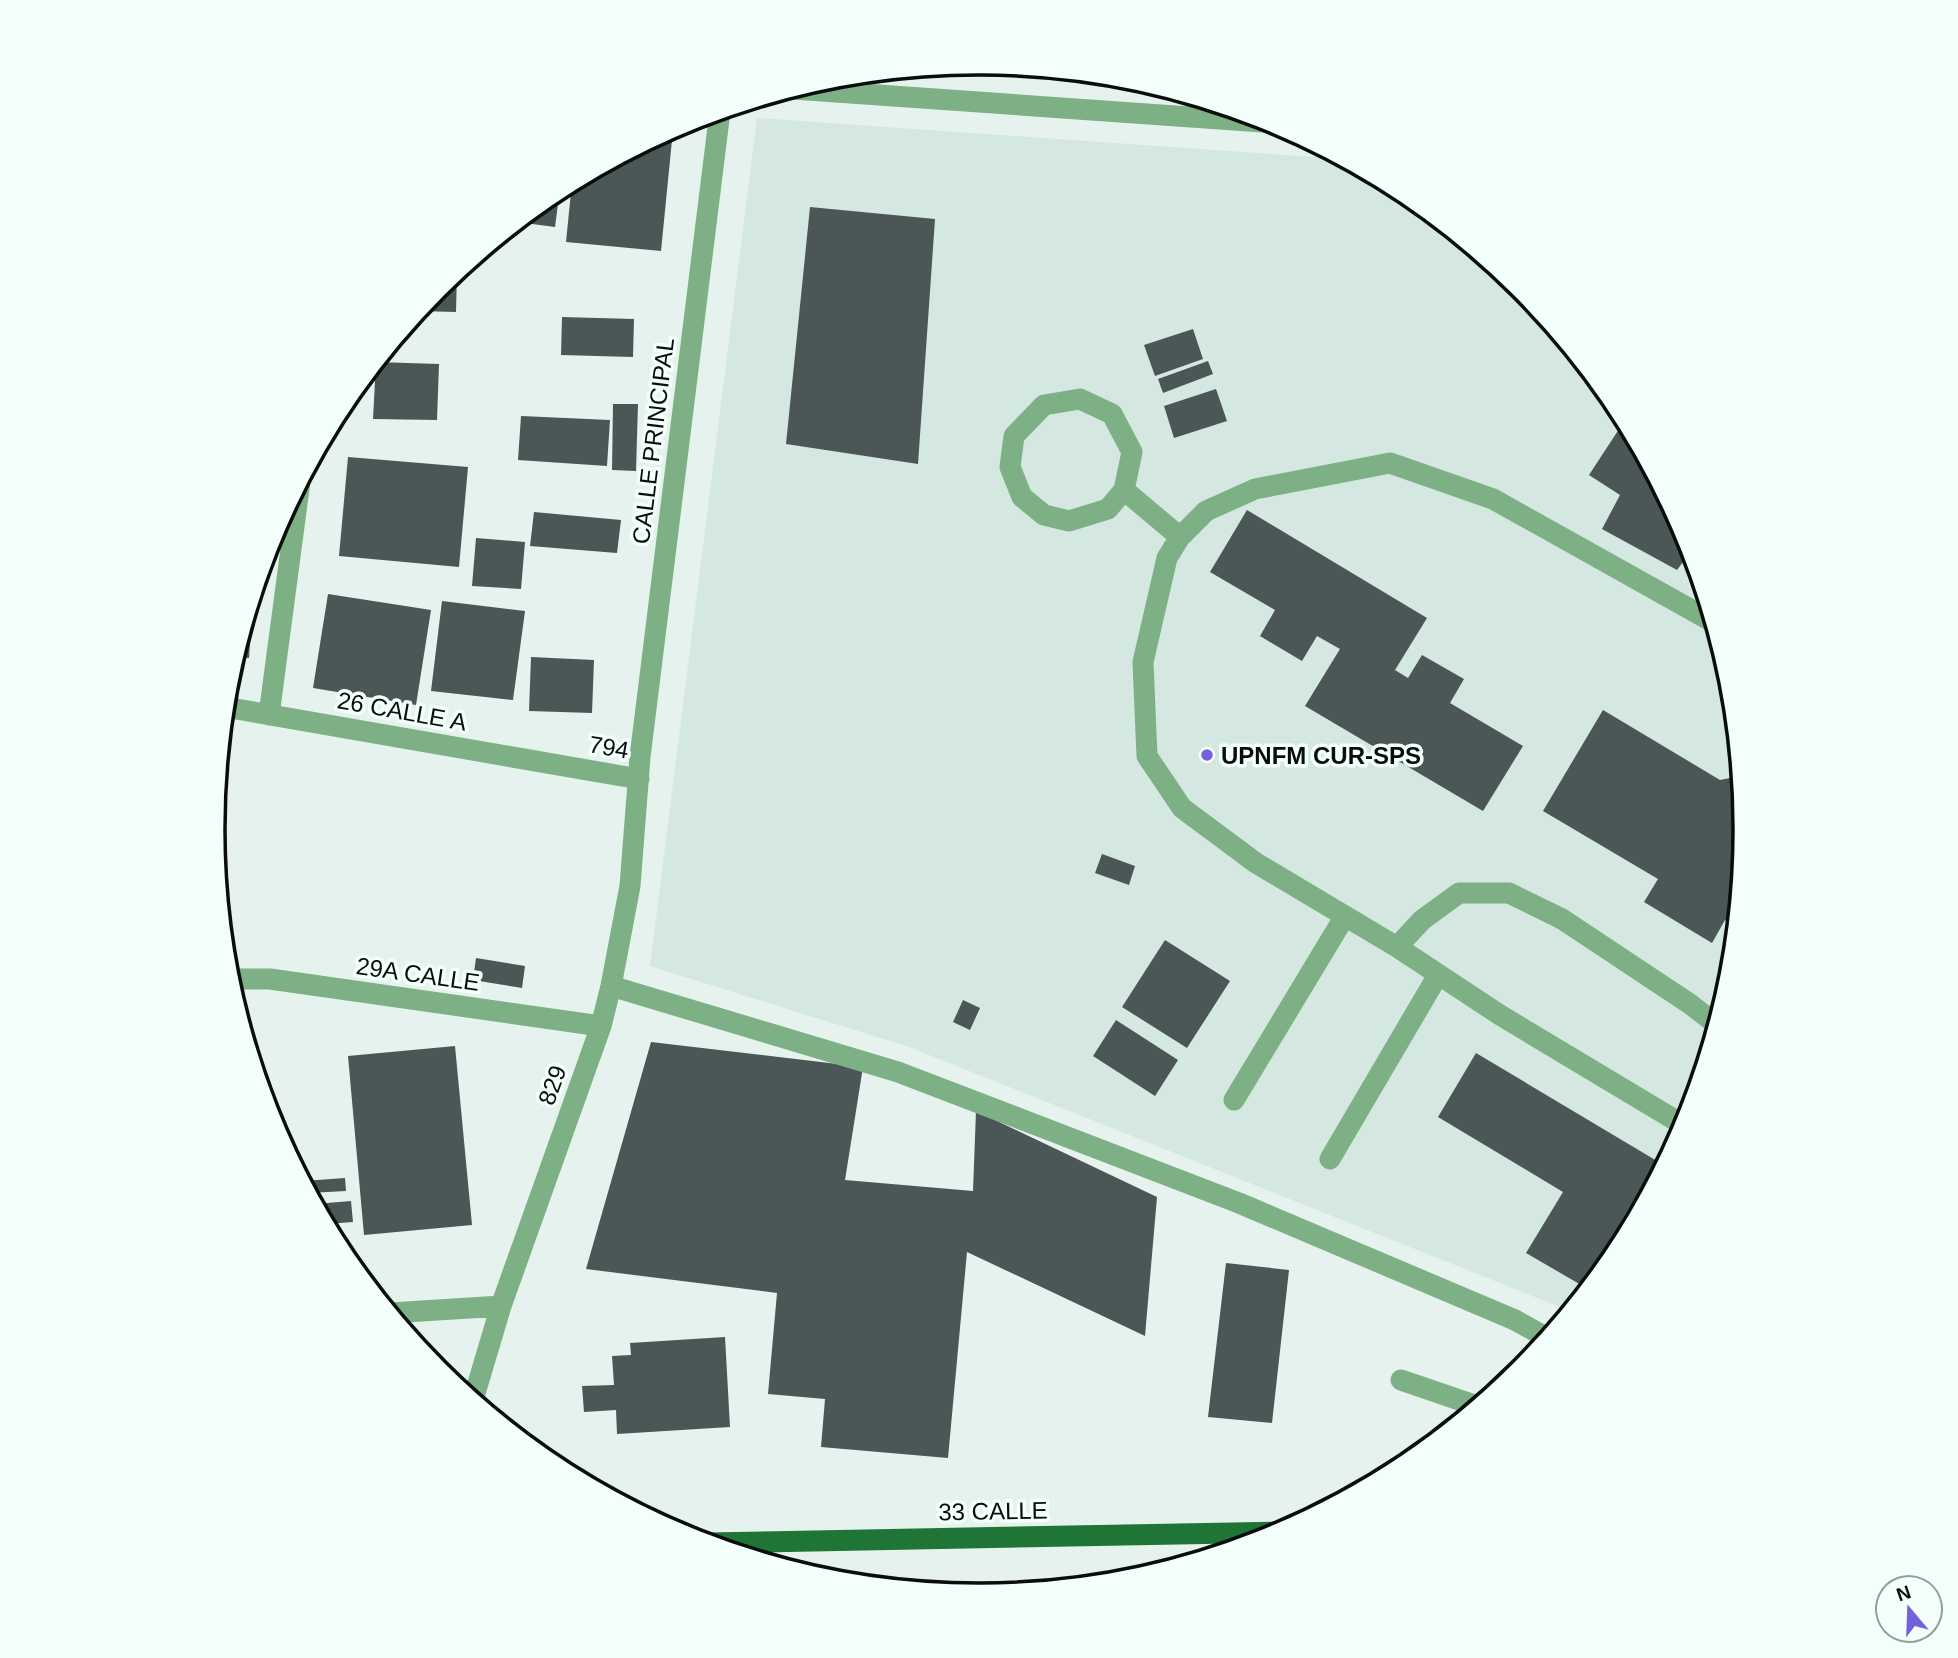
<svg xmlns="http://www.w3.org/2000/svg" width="1958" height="1658" font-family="Helvetica,sans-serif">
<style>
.built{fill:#d4e8e1}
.building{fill:#4b5656}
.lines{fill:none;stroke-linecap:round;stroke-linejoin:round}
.minor{stroke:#7db084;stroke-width:21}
.major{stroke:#1e7535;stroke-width:21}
.poi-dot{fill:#7761db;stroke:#f3fffa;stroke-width:2.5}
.labels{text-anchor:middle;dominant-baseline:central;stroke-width:7;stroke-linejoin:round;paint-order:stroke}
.street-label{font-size:24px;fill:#090d0b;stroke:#f3fffa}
.poi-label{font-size:24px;font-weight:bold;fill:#090d0b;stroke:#f3fffa;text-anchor:start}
.rim{fill:none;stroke:#090d0b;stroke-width:3.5}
</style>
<rect width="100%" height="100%" fill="#e6f2ed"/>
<path class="built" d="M757,118L1343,159L1405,192L1521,288L1616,404L1687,536L1730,680L1745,829L1730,979L1687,1123L1616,1255L1570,1311L909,1047L650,966Z"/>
<path class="building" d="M670,130H673L661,251L566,242L572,182Z
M560,189L555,227L517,222L554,192Z
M810,207L935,219L918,464L786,444Z
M457,271L456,312L418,311L438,287Z
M562,317L634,319L633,357L561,355Z
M1193,329L1203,359L1155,376L1144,345Z
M1208,361L1213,374L1163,393L1158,379Z
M376,362L439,364L437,420L373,419Z
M1216,389L1227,421L1174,438L1164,406Z
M613,404H638L636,471L612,470Z
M521,416L610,420L607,466L518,460Z
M1625,420L1687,536L1691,551L1677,570L1602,529L1620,495L1589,475Z
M348,457L468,467L459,567L339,556Z
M1247,510L1427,618L1395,670L1408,678L1422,655L1464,679L1450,703L1523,746L1483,811L1305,706L1340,649L1317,636L1302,661L1260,636L1275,610L1210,572Z
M534,512L621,520L617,553L530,546Z
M476,538L525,542L521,589L472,586Z
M328,594L431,610L416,705L313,688Z
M253,598L249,658L234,657Z
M442,601L525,611L513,700L431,691Z
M531,657L594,660L592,713L529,711Z
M1603,710L1720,780L1740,776L1745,829L1735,926L1725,920L1712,943L1644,902L1658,879L1543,811Z
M1102,854L1135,866L1129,885L1095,873Z
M1165,940L1230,981L1187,1048L1122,1007Z
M476,958L525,966L522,988L473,980Z
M963,1000L980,1008L970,1030L953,1022Z
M1116,1020L1178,1060L1155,1096L1093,1056Z
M651,1042L863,1067L845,1180L973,1191L976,1111L1157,1197L1145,1336L967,1252L948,1458L821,1447L825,1399L768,1394L777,1293L586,1269Z
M455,1046L472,1225L364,1235L348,1056Z
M1476,1053L1657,1161L1619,1225L1629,1231L1616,1255L1588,1289L1526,1253L1563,1192L1438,1117Z
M345,1178L346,1191L309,1193L303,1181Z
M351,1201L353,1222L326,1224L315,1204Z
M1226,1263L1289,1270L1272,1423L1208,1417Z
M725,1337L730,1427L617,1434L616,1410L584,1412L582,1386L614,1385L612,1356L631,1355L630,1343Z"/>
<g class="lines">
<path class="minor" d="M793,89L1276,123
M1080,399L1112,414L1132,452L1124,490L1108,509L1069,521L1044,515L1022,497L1010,467L1014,436L1044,405Z
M1124,490L1180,537
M225,707L639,779
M269,715L300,481
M1397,947L1422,920L1459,893H1509L1562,919L1690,1004L1716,1024
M228,979H270L601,1026
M611,986L898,1072L1239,1203L1515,1320L1547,1338
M1234,1100L1345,916
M1685,1126L1500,1015L1397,947L1256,863L1182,808L1147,756L1143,662L1167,558L1180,537L1206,511L1255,489L1390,463L1493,499L1713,622
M1330,1159L1438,975
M390,1313L501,1306
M1401,1380L1477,1406
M473,1400L501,1306L601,1026L611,986L630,886L640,757L720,111"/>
<path class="major" d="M706,1543L1280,1532"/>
</g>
<circle class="poi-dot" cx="1207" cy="755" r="7"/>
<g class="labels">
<g class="street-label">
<text transform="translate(653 441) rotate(-83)">CALLE PRINCIPAL</text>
<text transform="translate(402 711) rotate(10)">26 CALLE A</text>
<text transform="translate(609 747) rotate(10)">794</text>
<text transform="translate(418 974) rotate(8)">29A CALLE</text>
<text transform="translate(552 1085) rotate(-70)">829</text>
<text transform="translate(993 1511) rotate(-1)">33 CALLE</text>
</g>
<g class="poi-label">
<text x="1221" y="755">UPNFM CUR-SPS</text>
</g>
</g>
<path d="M0 0H1958V1658H0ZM225 829a754 754 0 1 1 1508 0a754 754 0 1 1-1508 0Z" fill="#f3fffa" fill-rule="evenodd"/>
<path class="rim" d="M225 829a754 754 0 1 1 1508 0a754 754 0 1 1-1508 0Z"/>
<g transform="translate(1909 1609) rotate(341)"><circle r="33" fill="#f3fffa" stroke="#959e9a" stroke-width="2"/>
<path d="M0-5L12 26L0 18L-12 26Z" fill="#7761db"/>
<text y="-10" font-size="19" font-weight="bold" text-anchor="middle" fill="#090d0b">N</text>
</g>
</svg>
